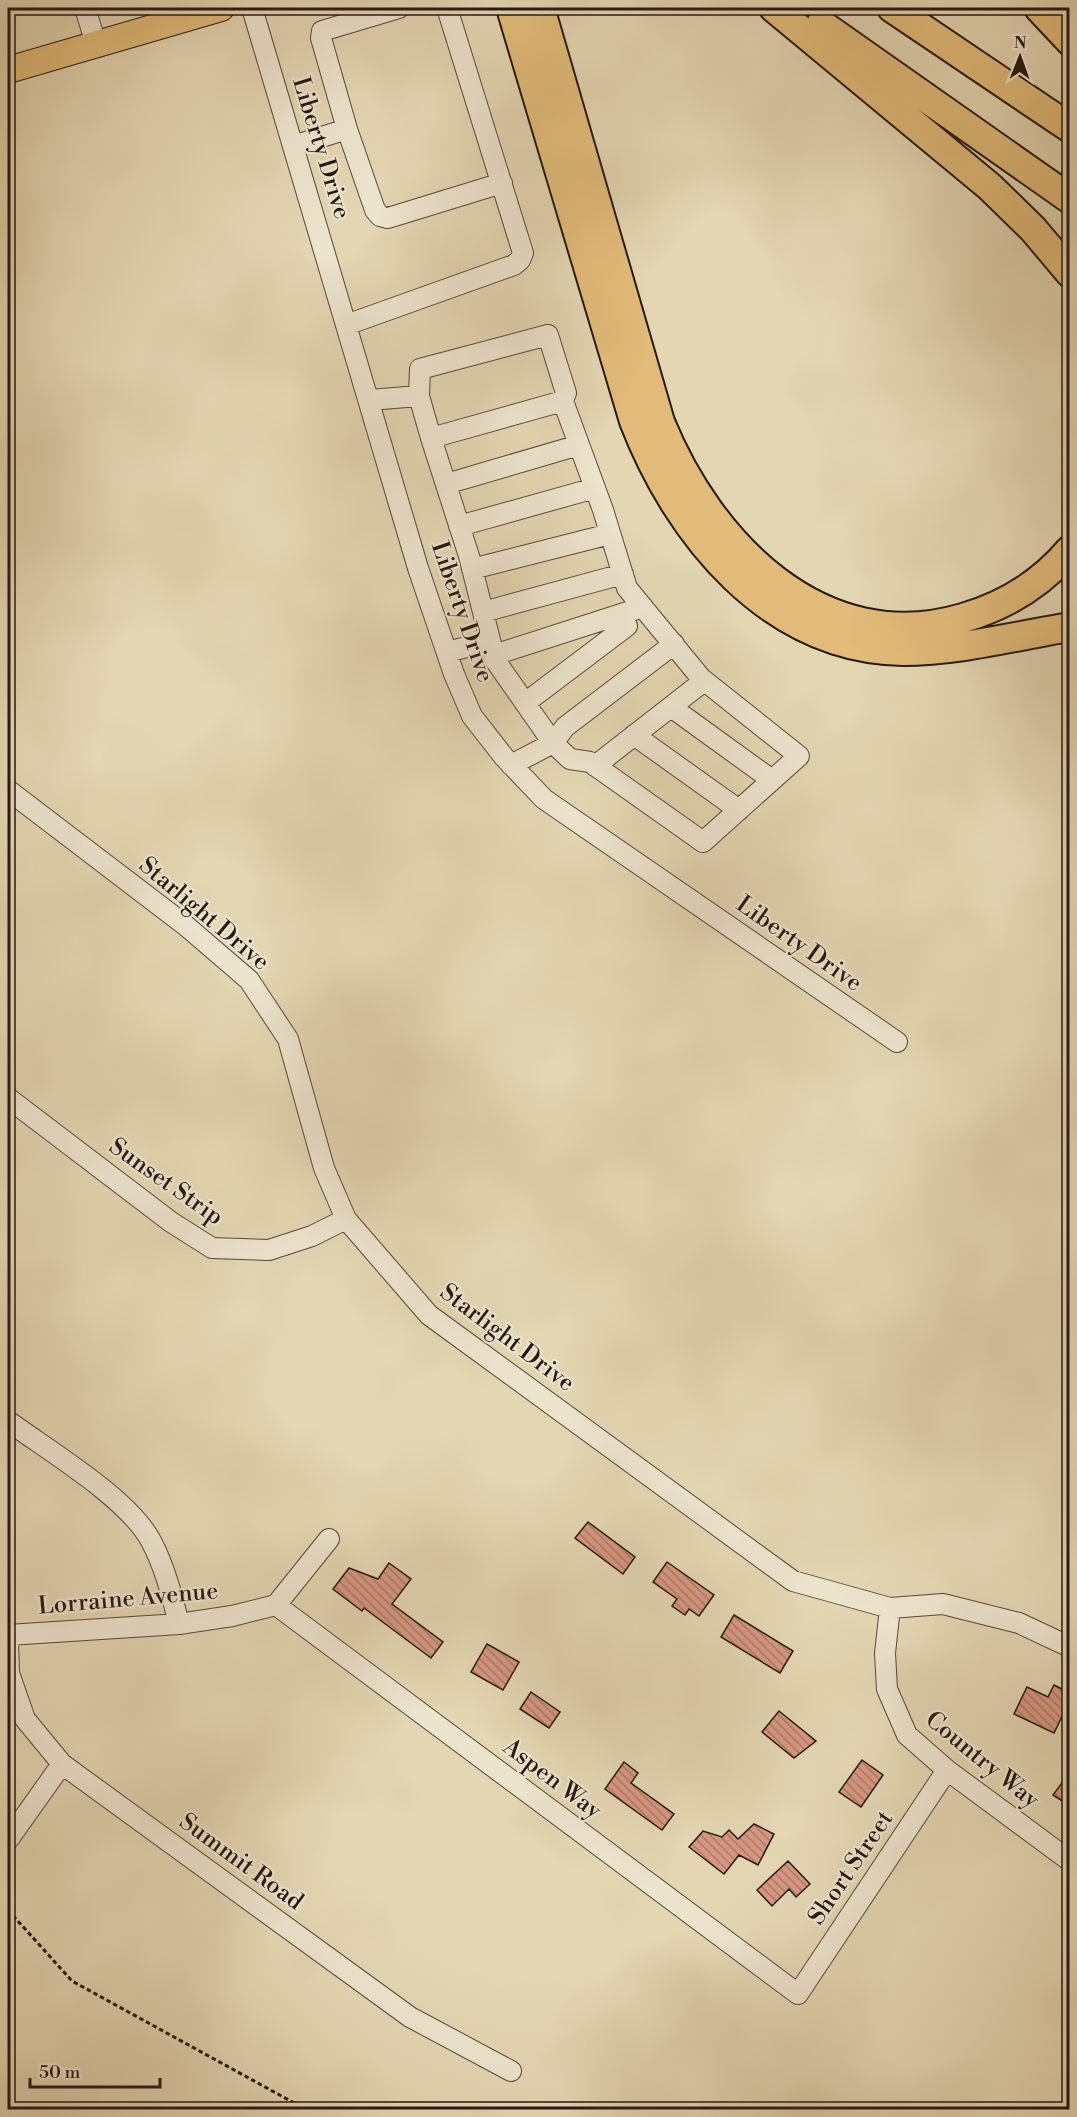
<svg xmlns="http://www.w3.org/2000/svg" width="1077" height="2117" font-family="'Libre Bodoni',serif">
<style>
.building{fill:url(#building-back-hatch);stroke:#251913;stroke-width:1.5}
.lines{fill:none;stroke-linecap:round;stroke-linejoin:round}
.minor-casing{stroke:#55483b;stroke-width:22}
.major-casing{stroke:#251913;stroke-width:28}
.highway-casing{stroke:#251913;stroke-width:32}
.path{stroke:#251913;stroke-width:3;stroke-dasharray:4.5 3;stroke-linecap:butt}
.minor{stroke:#ede4ce;stroke-width:20}
.major{stroke:#e2bb7a;stroke-width:26}
.highway{stroke:#e2bb7a;stroke-width:28}
.labels{text-anchor:middle;dominant-baseline:central;stroke-width:4.5;stroke-linejoin:round;paint-order:stroke}
.street-label{font-size:24px;fill:#251913;stroke:#ede4ce}
</style>
<defs>
<pattern id="building-back-hatch" width="6" height="6" patternUnits="userSpaceOnUse" patternTransform="scale(1.5)"><rect width="6" height="6" fill="#d79782"/><path d="M-1 5l2 2M0 0l6 6M5-1l2 2" fill="none" stroke="#ae7a69"/></pattern>
</defs>
<rect width="100%" height="100%" fill="#e4d6b3"/>
<filter id="stains"><feTurbulence type="fractalNoise" baseFrequency=".00333" numOctaves="4"/><feColorMatrix values="0 0 0 0 .2 0 0 0 0 .09 0 0 0 0 .02 0 0 0 .5 -.17"/></filter>
<radialGradient id="worn" r=".72"><stop offset=".6" stop-color="#630" stop-opacity="0"/><stop offset="1" stop-color="#630" stop-opacity=".3"/></radialGradient>
<path class="building" d="M588,1522L635,1557L623,1574L575,1538Z
M667,1562L714,1595L699,1616L689,1609L685,1615L672,1606L677,1599L653,1582Z
M389,1563L411,1579L392,1604L443,1642L431,1658L364,1608L362,1611L333,1589L349,1568L378,1579Z
M734,1615L793,1651L780,1673L721,1637Z
M487,1644L519,1662L503,1690L471,1672Z
M1054,1685L1070,1693V1700L1054,1733L1014,1714L1027,1687L1048,1697Z
M531,1692L560,1712L549,1728L520,1709Z
M779,1711L816,1741L794,1758L762,1732Z
M862,1760L883,1775L861,1807L839,1792Z
M624,1762L638,1773L631,1783L674,1814L662,1830L605,1789Z
M1070,1772V1806L1053,1795Z
M754,1824L774,1834L758,1865L739,1855L724,1874L689,1847L703,1831L722,1837L729,1830L738,1839Z
M788,1861L810,1884L796,1897L789,1889L772,1906L757,1890Z"/>
<g class="lines">
<defs>
<path id="minor" d="M85,8L96,44
M252,8L418,568L454,674L472,716L504,757L544,799L897,1042
M347,129L321,38L322,31L399,8
M293,146L347,129L375,210L380,216L388,218L502,183
M346,325L514,265L520,260L523,253L447,8
M419,396L420,369L548,335L566,393L563,401
M369,400L419,396L431,438
M446,484L579,445
M459,526L595,488
M472,569L610,534
M483,612L623,574
M447,652L490,641
M494,655L643,607
M525,703L627,626L620,615
M671,707L772,780
M634,735L739,810
M511,765L553,743L570,759L590,762L703,842L799,756L701,678L627,588L603,510L563,401L431,438L469,556L495,660L553,743L565,727L674,644
M595,766L704,681
M8,790L185,925L249,980L288,1039L324,1168L346,1219L429,1315L793,1581L890,1608L943,1604L1019,1623L1070,1647
M8,1098L171,1222L212,1248L269,1250L312,1236L346,1219
M8,1421C49,1451 128,1498 151,1541C165,1567 172,1596 179,1624
M276,1605L798,1994L947,1770
M890,1608L885,1653L887,1689L907,1735L947,1770L1070,1861
M8,1635L179,1624L232,1616L276,1605L329,1539
M8,1639L9,1673L25,1719L62,1764L410,2017L511,2071
M8,1840L62,1764"/>
<path id="major" d="M8,70L221,8"/>
<path id="highway" d="M511,8L634,421C678,535 770,649 903,651C959,651 1015,636 1070,627
M540,8L660,422C709,543 821,660 963,618C1005,606 1041,584 1070,550
M774,8L990,187L1033,229L1070,273
M892,8L1070,128
M1039,8L1070,41
M821,24L1070,199"/>
</defs>
<use href="#minor" class="minor-casing"/>
<use href="#major" class="major-casing"/>
<use href="#highway" class="highway-casing"/>
<path class="path" d="M8,1910L72,1981L307,2110"/>
<use href="#minor" class="minor"/>
<use href="#major" class="major"/>
<use href="#highway" class="highway"/>
</g>
<g class="labels">
<g class="street-label">
<text transform="translate(321 148) rotate(73)">Liberty Drive</text>
<text transform="translate(462 612) rotate(71)">Liberty Drive</text>
<text transform="translate(204 914) rotate(40)">Starlight Drive</text>
<text transform="translate(799 944) rotate(35)">Liberty Drive</text>
<text transform="translate(166 1182) rotate(35)">Sunset Strip</text>
<text transform="translate(507 1338) rotate(37)">Starlight Drive</text>
<text transform="translate(128 1599) rotate(-5)">Lorraine Avenue</text>
<text transform="translate(982 1760) rotate(39)">Country Way</text>
<text transform="translate(552 1779) rotate(37)">Aspen Way</text>
<text transform="translate(241 1862) rotate(36)">Summit Road</text>
<text transform="translate(851 1868) rotate(-56)">Short Street</text>
</g>
</g>
<rect width="1077" height="2117" fill="none" stroke="#e4d6b3" stroke-width="30"/>
<rect x="9" y="9" width="1059" height="2099" fill="none" stroke="#251913" stroke-width="3"/>
<rect x="15" y="15" width="1047" height="2087" fill="none" stroke="#251913" stroke-width="1.5"/>
<g transform="translate(1020 57) rotate(1)" stroke="#ede4ce" stroke-width="4.5" paint-order="stroke">
<path d="M0-4.5L10 22L0 15L-10 22Z" fill="#251913"/>
<text y="-9" font-size="16" font-weight="bold" text-anchor="middle" fill="#251913">N</text>
</g>
<path d="M30 2078v9h130v-9" fill="none" stroke="#251913" stroke-width="3"/>
<text x="39" y="2078" font-size="18" fill="#251913" stroke="#ede4ce" stroke-width="4.5" paint-order="stroke">50 m</text>
<rect width="100%" height="100%" filter="url(#stains)"/>
<rect width="100%" height="100%" fill="url(#worn)"/>
</svg>
